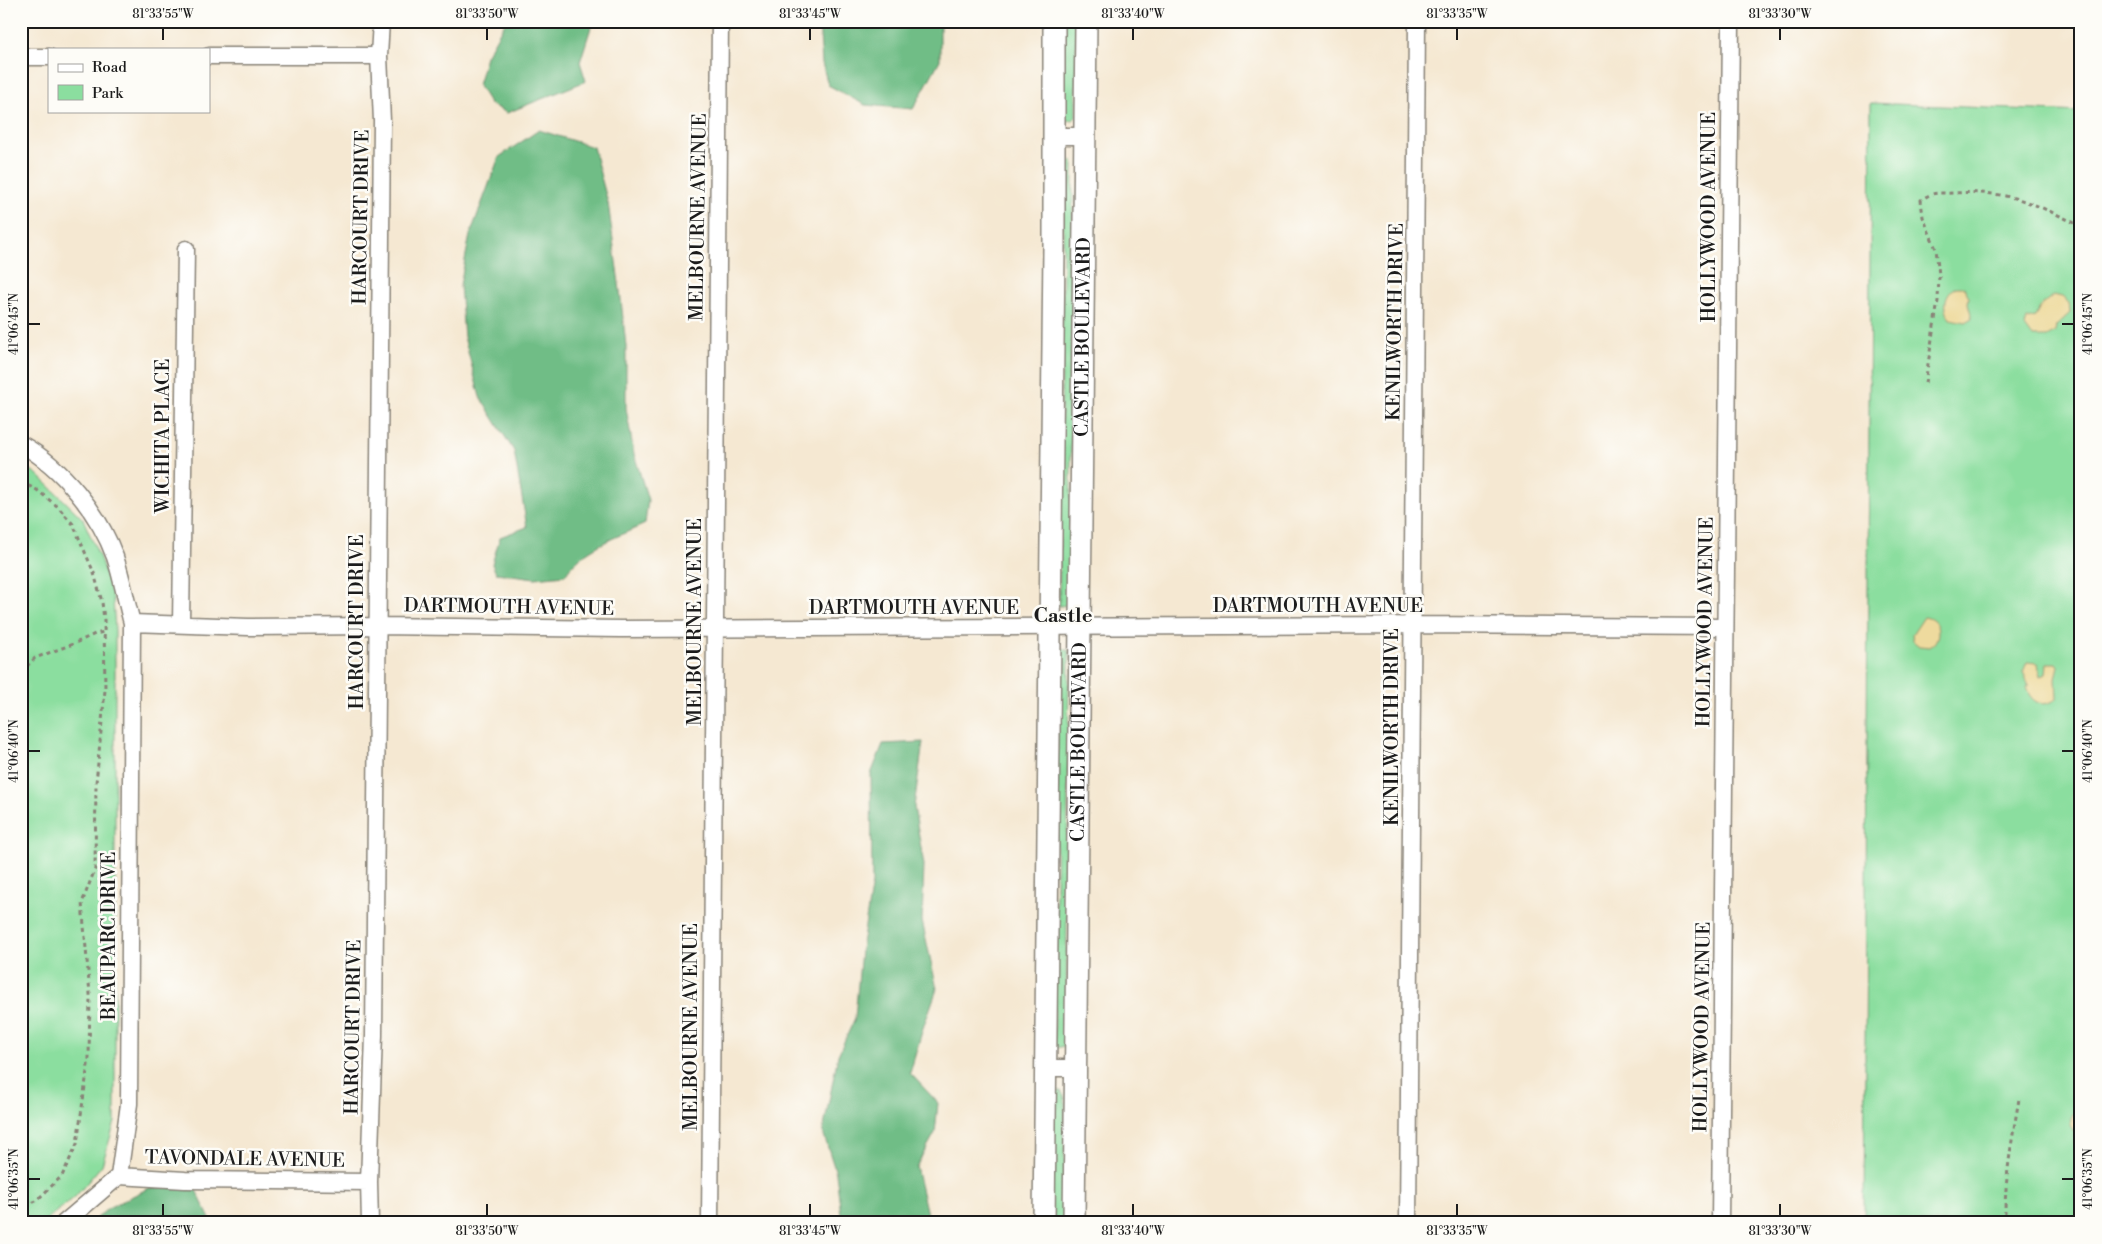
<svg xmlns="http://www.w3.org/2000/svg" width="2102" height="1244" font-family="'Libre Bodoni',serif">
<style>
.green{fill:#8bde9f;stroke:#547d5e}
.forest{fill:#70bd86;stroke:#466c51}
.sand{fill:#eeda9e;stroke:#857b5d}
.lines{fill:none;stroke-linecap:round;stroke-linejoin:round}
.minor-casing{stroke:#888277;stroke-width:19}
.tertiary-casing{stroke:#888277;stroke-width:24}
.path{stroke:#888277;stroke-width:3;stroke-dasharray:4 4;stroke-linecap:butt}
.minor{stroke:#fff;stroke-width:16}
.tertiary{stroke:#fff;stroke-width:21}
.ticks{fill:none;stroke:#1c1c1c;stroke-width:2}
.labels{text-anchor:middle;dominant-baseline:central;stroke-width:5;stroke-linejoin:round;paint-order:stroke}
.street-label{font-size:19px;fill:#1c1c1c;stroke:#fdfcf7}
.neighbourhood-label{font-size:20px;font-weight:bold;fill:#1c1c1c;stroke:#fdfcf7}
.neatline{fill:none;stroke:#1c1c1c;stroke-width:2}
.ticks-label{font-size:12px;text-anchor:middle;fill:#1c1c1c}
</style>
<rect width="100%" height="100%" fill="#fdfcf7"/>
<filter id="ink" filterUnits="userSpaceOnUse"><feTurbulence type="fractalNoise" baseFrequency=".02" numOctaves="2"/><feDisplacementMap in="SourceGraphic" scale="10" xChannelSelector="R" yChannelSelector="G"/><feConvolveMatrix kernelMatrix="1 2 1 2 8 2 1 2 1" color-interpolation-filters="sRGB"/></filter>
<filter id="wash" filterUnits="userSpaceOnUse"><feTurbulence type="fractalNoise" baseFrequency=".0096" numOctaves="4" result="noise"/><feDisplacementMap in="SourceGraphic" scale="20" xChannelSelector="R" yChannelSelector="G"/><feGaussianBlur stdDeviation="1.12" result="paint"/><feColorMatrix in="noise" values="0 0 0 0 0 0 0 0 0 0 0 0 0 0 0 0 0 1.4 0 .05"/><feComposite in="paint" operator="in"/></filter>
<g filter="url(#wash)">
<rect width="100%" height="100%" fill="#f5e8d2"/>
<path class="green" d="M1063,21H1076V117L1073,120L1066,121L1062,116Z
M1871,103L2081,112V1223H1864Z
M1073,161L1070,605L1059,606L1064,162Z
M21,463L38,475L83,519L100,558L113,598L115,631V1122L102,1165L75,1197L42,1223H21Z
M1062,648L1068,650L1069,653L1066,1045L1057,1048L1054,1047L1059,649Z
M1057,1091H1061L1065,1098L1064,1223H1049L1054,1093Z"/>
<path class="forest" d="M506,21H593L580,62L586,81L507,113L490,104L478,85L486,56Z
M819,21H940V60L913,109L865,105L828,85L822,63Z
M539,130L593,147L608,203L620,291L626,346V408L634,454L648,500L645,524C618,537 581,548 565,575L535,578L496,573L492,564L500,537L527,527L514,451L480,397L464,337L460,285L470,235L499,157Z
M923,742L914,807L924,865L922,921L937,989L923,1028L910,1073L938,1103L935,1133L916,1167L929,1223H842L836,1173L823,1132L838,1055L855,1018L861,950L872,883L871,774L883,744Z
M194,1186L212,1223H92L108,1208L149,1188Z"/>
<path class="sand" d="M1956,287H1964L1969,297L1968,303L1972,318L1965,322L1950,319C1943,308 1944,293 1956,287Z
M2054,295L2062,297L2069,303L2070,313L2056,326L2055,332L2047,337H2033L2025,326L2027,319L2035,317L2042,304Z
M1924,617C1941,619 1942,639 1930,647L1919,646L1913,641L1912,635Z
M2027,662L2038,663L2040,676L2046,674L2047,663H2057L2059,666L2056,678L2057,698C2044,710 2030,702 2026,687L2029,685L2023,672Z
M2081,1109V1153L2073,1144L2075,1131C2070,1126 2069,1120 2073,1114Z"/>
</g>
<g filter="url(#ink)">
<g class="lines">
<defs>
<path id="minor" d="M209,56H379
M21,57H49
M1054,136H1084
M21,444C62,467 99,513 115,557C122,578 126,601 132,623L129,1104L119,1176L64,1223
M132,623L248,627L377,626L621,629L1412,625L1725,627
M181,624L186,249
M1046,1068H1075
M119,1176L185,1180L369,1182
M370,1223L369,1182L374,1035L382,121L379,56L381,21
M710,1223L720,21
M1408,1223L1417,21
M1720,1223L1731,21"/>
<g id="tertiary">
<path d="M1044,1223L1054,246V21"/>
<path id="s1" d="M1074,1223L1086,21"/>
</g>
</defs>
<use href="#minor" class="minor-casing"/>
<use href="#tertiary" class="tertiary-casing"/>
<path class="path" d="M1925,383L1938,301L1939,275L1936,249L1923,217L1921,200C1935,190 1939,194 1954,193C2009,190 2033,203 2081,226
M21,482L37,490L57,506L73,524L94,573L102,602L104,620L105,690L96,783L95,869L82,903L90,994L89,1058L79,1129L77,1144L62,1176L36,1201L21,1208
M21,672L35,658L73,644L95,634L104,632
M2005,1223C2004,1182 2012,1140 2019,1099"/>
<use href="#minor" class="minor"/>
<use href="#tertiary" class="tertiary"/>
</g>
</g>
<path class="ticks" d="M163,28V40M487,28V40M810,28V40M1133,28V40M1457,28V40M1780,28V40M28,324H40M2062,324H2074M28,751H40M2062,751H2074M28,1179H40M2062,1179H2074M163,1204V1216M487,1204V1216M810,1204V1216M1133,1204V1216M1457,1204V1216M1780,1204V1216"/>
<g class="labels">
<g class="street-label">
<text transform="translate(361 217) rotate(-89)">HARCOURT DRIVE</text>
<text transform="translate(698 217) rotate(-89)">MELBOURNE AVENUE</text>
<text transform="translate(1709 217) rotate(-90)">HOLLYWOOD AVENUE</text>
<text transform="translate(1395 322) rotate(-89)">KENILWORTH DRIVE</text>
<text stroke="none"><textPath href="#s1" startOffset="886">CASTLE BOULEVARD</textPath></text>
<text transform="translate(163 436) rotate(-90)">WICHITA PLACE</text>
<text x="1318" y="606">DARTMOUTH AVENUE</text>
<text transform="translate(509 607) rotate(1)">DARTMOUTH AVENUE</text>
<text x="914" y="608">DARTMOUTH AVENUE</text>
<text transform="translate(357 622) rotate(-90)">HARCOURT DRIVE</text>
<text transform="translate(695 622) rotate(-90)">MELBOURNE AVENUE</text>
<text transform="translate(1705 622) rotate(-89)">HOLLYWOOD AVENUE</text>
<text transform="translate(1392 727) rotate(-90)">KENILWORTH DRIVE</text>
<text stroke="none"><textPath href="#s1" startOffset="481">CASTLE BOULEVARD</textPath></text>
<text transform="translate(109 936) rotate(-90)">BEAUPARC DRIVE</text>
<text transform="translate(353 1027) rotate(-89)">HARCOURT DRIVE</text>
<text transform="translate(691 1027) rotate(-90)">MELBOURNE AVENUE</text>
<text transform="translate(1702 1027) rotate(-89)">HOLLYWOOD AVENUE</text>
<text transform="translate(245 1159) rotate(1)">TAVONDALE AVENUE</text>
</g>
<g class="neighbourhood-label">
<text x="1063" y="616">Castle</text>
</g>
</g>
<rect width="2102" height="1244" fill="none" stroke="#fdfcf7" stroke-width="55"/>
<rect x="48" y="48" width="162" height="65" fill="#fdfcf7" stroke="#a3a29f"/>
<rect x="58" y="64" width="25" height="8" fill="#ffffff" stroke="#a3a29f"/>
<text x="92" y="72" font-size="15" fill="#1c1c1c">Road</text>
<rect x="58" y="85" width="25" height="15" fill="#8bde9f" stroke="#a3a29f"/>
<text x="92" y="98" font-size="15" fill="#1c1c1c">Park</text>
<rect x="28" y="28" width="2046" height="1188" class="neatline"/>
<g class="ticks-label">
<text x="163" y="18">81°33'55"W</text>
<text x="487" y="18">81°33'50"W</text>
<text x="810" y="18">81°33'45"W</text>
<text x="1133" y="18">81°33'40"W</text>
<text x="1457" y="18">81°33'35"W</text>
<text x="1780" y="18">81°33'30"W</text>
<text transform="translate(14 324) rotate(-90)" y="4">41°06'45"N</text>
<text transform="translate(2088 324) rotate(-90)" y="4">41°06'45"N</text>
<text transform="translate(14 751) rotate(-90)" y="4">41°06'40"N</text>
<text transform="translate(2088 751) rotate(-90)" y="4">41°06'40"N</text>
<text transform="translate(14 1179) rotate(-90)" y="4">41°06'35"N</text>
<text transform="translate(2088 1179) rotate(-90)" y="4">41°06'35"N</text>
<text x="163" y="1235">81°33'55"W</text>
<text x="487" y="1235">81°33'50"W</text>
<text x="810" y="1235">81°33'45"W</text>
<text x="1133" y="1235">81°33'40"W</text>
<text x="1457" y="1235">81°33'35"W</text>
<text x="1780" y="1235">81°33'30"W</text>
</g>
</svg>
